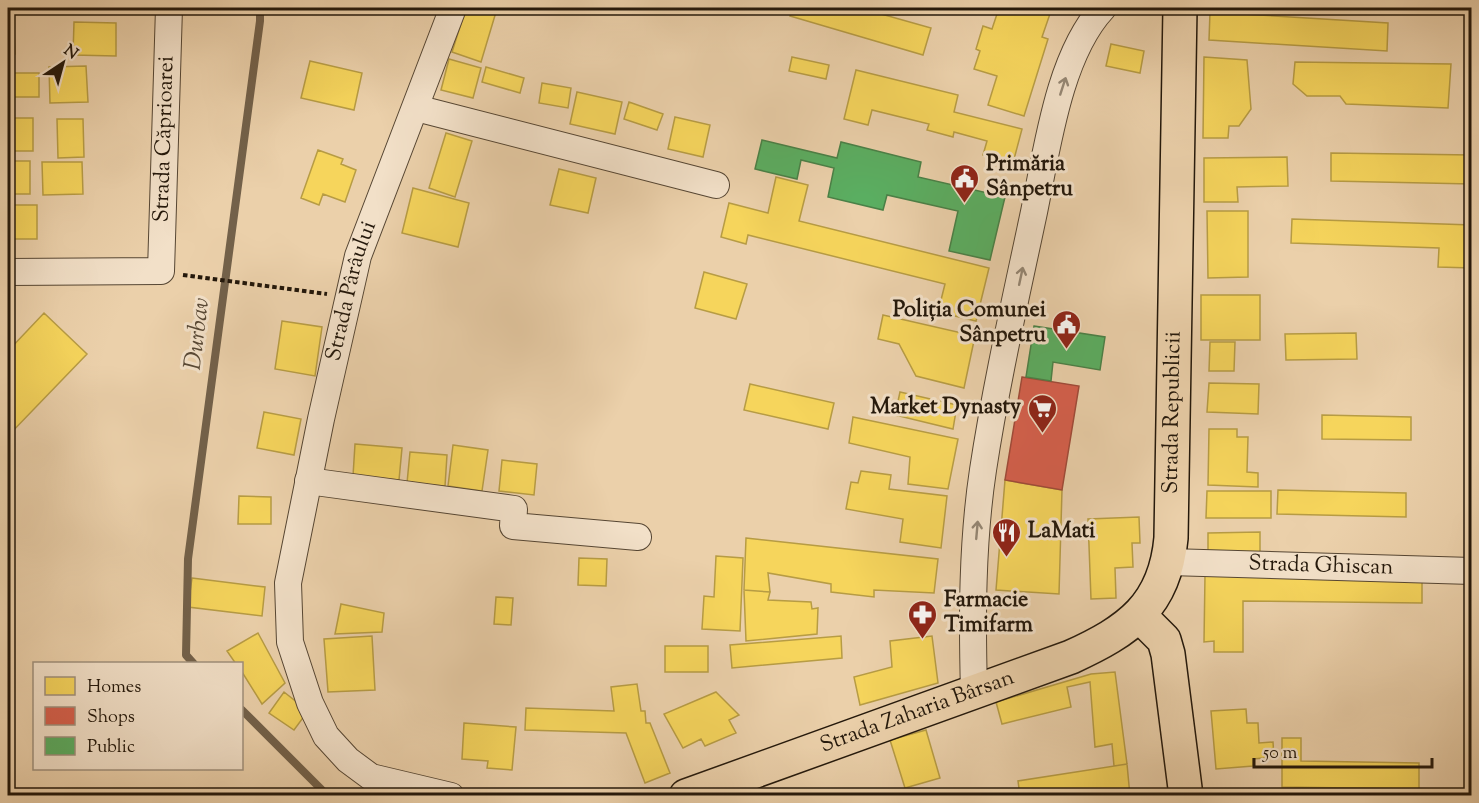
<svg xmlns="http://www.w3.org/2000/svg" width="1479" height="803" font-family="'Sorts Mill Goudy',serif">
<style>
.homes{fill:#f6d55c;stroke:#b79c44;stroke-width:1.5}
.shops{fill:#d6604d;stroke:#a14a39;stroke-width:1.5}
.public{fill:#5aae61;stroke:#4a8147;stroke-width:1.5}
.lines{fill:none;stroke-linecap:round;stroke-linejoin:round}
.stream{stroke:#73614a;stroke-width:8}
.minor-casing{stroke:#564633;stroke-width:28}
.major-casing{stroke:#24180b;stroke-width:36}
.path{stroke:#24180b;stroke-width:4;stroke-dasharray:4.5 3;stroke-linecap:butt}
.minor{stroke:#f2e0c8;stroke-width:26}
.major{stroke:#ebd0aa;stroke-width:33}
.oneway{stroke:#958673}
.labels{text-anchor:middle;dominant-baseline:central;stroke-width:6;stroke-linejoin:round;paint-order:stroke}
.street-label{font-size:22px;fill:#24180b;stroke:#f2e0c8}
.poi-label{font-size:22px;font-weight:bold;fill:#24180b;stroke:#f2e0c8;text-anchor:start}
.water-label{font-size:24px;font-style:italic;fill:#584835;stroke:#f2e0c8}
</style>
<rect width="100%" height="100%" fill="#ebd0aa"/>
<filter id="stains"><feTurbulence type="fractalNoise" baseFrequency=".00333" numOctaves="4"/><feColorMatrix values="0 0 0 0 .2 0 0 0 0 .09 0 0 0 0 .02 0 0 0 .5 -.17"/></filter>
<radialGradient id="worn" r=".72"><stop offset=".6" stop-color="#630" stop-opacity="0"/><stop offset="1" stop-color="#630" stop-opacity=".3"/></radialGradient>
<path class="homes" d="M8,8H13V18H8Z
M466,8H481L496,12L481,62L452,52Z
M793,8H860L931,28L923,55L790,16Z
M999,8H1052L1042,37L1048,39L1024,116L988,105L997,76L974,69L980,51L976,49L983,26L992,29Z
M1210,12L1388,23L1387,51L1209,40Z
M74,22L116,23V56L73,55Z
M8,26H14L15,54H8Z
M1111,44L1144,51L1140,73L1106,66Z
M792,57L829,65L826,79L789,71Z
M1204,57L1247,60L1251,109L1239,126H1229L1228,138H1203Z
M449,59L481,68L473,98L441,90Z
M310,61L362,73L354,110L301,98Z
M1295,62L1451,64L1448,108L1346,104L1340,96H1307L1293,84Z
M86,66L88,102L50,103L49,67Z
M486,67L524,78L520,93L482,82Z
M856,70L958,95L954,112L1022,129L1013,163L983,155L987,141L954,132L953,137L927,130L929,124L872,110L868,125L844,119Z
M8,73H39V97H8Z
M542,83L571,88L568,108L539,103Z
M577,92L622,102L615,134L570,124Z
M629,102L663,114L657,130L624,119Z
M675,117L710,125L703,157L668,149Z
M8,118H33V151H8Z
M57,119H83L84,157L58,158Z
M446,133L472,141L455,197L429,188Z
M318,150L343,159L341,164L356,170L345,202L323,194L319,205L301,198Z
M1331,153L1472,155V184L1331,181Z
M1287,157L1288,186L1237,187L1238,202H1204V158Z
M8,161H30V194H8Z
M42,162H82L83,194L43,195Z
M559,169L596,178L588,213L550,205Z
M776,177L808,185L799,221L989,268L976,321L938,312L945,284L748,235L746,244L721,237L729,203L768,213Z
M413,188L469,203L458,247L402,233Z
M8,205H37V239H8Z
M1207,211H1248V277L1208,278Z
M1292,219L1472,225V268L1438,267L1439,248L1291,243Z
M704,272L747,284L736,319L695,308Z
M1201,295H1260V340H1201Z
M44,313L87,354L8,436V351Z
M883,315L975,336L964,388L916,376L899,344L878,339Z
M282,321L322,327L315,376L275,369Z
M1356,333L1357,359L1286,360L1285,334Z
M1210,342H1235L1234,371H1209Z
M1209,383L1259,384L1258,414L1207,412Z
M750,384L834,403L828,429L744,410Z
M900,392L957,405L953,429L895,415Z
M264,412L301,419L294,455L257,448Z
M1322,415L1411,417V440L1322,439Z
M853,417L958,439L948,489L908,484L910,457L849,443Z
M1209,429H1237V437H1248L1247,472L1258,473V487L1208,485Z
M355,444L402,448L399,480L353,476Z
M453,445L488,450L482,491L448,486Z
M410,452L447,455L445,486L407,483Z
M502,460L537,464L534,495L499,491Z
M861,471L891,475L889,489L947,496L941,548L900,542L903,519L846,509L851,482L858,483Z
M1005,480L1062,490L1059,594L996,590Z
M1278,490L1406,493V517L1277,514Z
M1207,491H1271V518H1206Z
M239,496L271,497V524H238Z
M1139,517L1140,543H1132L1133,567L1115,568L1116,598L1091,599L1088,519Z
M1260,532V556L1208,557V533Z
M746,538L938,559L934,593L874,590V597L831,592V584L768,573L770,592L744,590Z
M716,556L743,558L740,631L702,629L704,596L714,597Z
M579,558L607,559L606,586L578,585Z
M1205,575L1422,578V603L1243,601V652H1214V641L1204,642Z
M192,578L265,587L262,616L188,607Z
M1468,585H1472V623H1468Z
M744,590L770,592L768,600L811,602L812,609L818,608L817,634L746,641Z
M496,597L513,598L511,625L494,624Z
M341,604L384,613L382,632L335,634Z
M258,633L285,683L262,704L242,672V664H236L227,651Z
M372,636L375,690L328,692L324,639Z
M841,636L842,658L732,668L730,645Z
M932,636L938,683L860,705L854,677L892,667L890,641Z
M665,646H708V672H665Z
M1115,672L1127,764L1114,766L1112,744L1095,747L1090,682L1067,687L1071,707L1002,724L996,702L1091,674Z
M637,684L641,711H645L646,723H650L670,773L645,783L626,733L525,730L526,708L614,711L611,687Z
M284,692L308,711L294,730L269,713Z
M716,692L739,715L729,720L736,733L705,746L701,739L683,748L664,714Z
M1246,709L1247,723H1258L1259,743L1273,742L1274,757L1253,759V766L1216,769L1211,711Z
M464,723L516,727L512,770L487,768L488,761L462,759Z
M926,730L940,778L905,788L890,740Z
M1282,738H1301V761L1419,763V789L1282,787Z
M1127,764L1130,796H1020L1018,781Z"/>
<path class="shops" d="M1022,377L1079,386L1062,490L1005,480Z"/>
<path class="public" d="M762,140L837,158L841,142L921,162L918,177L1005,197L990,260L949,251L958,211L887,195L883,210L828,197L834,168L801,160L797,179L755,169Z
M1034,326L1105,337L1100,370L1053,362L1051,381L1026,377Z"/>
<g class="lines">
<path class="stream" d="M194,664L186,655L188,559L260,21V8
M242,710L328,796"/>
<defs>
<g id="minor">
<path d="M416,108L716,185"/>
<path id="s1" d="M8,272L161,271L169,8"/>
<path d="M308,481L514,509L513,526L638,537"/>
<path id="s2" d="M1169,562L1472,571"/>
<path d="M974,692C972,618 972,543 983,470C996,384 1016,297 1034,212C1047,149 1059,55 1103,8"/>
<path id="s3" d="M451,796L371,777L348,760L326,736L310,703L290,642L288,583L321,419L358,256L453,8"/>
</g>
<g id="major">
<path d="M1139,615L1164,640L1168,654L1186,796"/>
<path id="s4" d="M686,796L1071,657C1128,631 1165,606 1171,538L1180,8"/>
</g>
</defs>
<use href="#minor" class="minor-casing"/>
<use href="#major" class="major-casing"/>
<path class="path" d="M183,275L327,294"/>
<use href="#minor" class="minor"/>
<use href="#major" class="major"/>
</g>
<defs><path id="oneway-shaft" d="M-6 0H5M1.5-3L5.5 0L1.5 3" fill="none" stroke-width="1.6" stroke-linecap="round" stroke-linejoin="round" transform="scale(1.5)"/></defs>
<g class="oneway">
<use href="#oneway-shaft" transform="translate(1063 86) rotate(-72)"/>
<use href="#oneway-shaft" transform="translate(1021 276) rotate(-78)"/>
<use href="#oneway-shaft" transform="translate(977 530) rotate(-85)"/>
</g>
<defs>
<symbol id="civic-pin" viewBox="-11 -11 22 30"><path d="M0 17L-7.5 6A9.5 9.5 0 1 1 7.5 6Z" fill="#8f2418" stroke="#f2e0c8"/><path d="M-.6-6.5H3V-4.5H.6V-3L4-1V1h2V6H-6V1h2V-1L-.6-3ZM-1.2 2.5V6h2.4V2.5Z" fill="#fff"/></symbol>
<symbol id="supermarket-pin" viewBox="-11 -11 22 30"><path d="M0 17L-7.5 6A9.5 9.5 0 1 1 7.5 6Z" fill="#8f2418" stroke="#f2e0c8"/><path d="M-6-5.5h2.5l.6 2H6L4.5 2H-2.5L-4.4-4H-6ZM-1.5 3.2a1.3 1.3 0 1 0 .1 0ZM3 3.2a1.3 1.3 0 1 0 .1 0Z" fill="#fff"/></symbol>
<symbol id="restaurant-pin" viewBox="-11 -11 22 30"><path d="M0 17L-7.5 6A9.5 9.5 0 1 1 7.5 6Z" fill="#8f2418" stroke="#f2e0c8"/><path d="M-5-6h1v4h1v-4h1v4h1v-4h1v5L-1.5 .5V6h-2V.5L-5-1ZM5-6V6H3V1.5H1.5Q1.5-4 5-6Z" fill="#fff"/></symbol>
<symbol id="pharmacy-pin" viewBox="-11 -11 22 30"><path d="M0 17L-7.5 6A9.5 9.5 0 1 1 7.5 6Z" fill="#8f2418" stroke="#f2e0c8"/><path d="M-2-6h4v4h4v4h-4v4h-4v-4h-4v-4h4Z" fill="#fff"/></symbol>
</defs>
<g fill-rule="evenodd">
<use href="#civic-pin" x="948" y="162" width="33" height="45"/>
<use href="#civic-pin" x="1050" y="308" width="33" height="45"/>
<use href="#supermarket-pin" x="1026" y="392" width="33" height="45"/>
<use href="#restaurant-pin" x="990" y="516" width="33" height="45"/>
<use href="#pharmacy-pin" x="906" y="598" width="33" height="45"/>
</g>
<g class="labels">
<g class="street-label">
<text stroke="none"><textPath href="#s1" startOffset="285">Strada Căprioarei</textPath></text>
<text stroke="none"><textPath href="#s3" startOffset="602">Strada Pârâului</textPath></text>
<text stroke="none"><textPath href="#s4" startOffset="700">Strada Republicii</textPath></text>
<text stroke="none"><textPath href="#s2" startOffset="152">Strada Ghiscan</textPath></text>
<text stroke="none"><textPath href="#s4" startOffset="246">Strada Zaharia Bârsan</textPath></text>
</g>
<g class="poi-label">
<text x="986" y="165">Primăria<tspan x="986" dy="25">Sânpetru</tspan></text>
<text x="1046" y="311" text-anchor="end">Poliția Comunei<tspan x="1046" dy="25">Sânpetru</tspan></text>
<text x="1021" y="408" text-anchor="end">Market Dynasty</text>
<text x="1028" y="532">LaMati</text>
<text x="944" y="601">Farmacie<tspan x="944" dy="25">Timifarm</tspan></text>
</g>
<g class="water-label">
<text transform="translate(198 334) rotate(-83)">Durbav</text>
</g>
</g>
<rect width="1479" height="803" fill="none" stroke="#ebd0aa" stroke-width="30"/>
<rect x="9" y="9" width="1461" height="785" fill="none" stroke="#24180b" stroke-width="3"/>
<rect x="15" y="15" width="1449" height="773" fill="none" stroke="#24180b" stroke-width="1.5"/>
<rect x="33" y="662" width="210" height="108" fill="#f2e0c8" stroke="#a0907c" stroke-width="1.5"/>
<rect x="45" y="677" width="30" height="18" fill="#f6d55c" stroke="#a0907c" stroke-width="1.5"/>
<text x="87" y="692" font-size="18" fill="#24180b">Homes</text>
<rect x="45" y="707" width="30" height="18" fill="#d6604d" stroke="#a0907c" stroke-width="1.5"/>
<text x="87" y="722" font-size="18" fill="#24180b">Shops</text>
<rect x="45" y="737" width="30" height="18" fill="#5aae61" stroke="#a0907c" stroke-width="1.5"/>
<text x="87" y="752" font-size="18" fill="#24180b">Public</text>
<g transform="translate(63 63) rotate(36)" stroke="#f2e0c8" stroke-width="4.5" paint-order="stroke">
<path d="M0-4.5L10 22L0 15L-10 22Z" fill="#24180b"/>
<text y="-9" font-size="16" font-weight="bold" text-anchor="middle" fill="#24180b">N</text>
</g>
<path d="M1254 758v9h178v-9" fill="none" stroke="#24180b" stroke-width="3"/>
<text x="1263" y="758" font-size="18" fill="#24180b" stroke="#f2e0c8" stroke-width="4.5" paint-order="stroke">50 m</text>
<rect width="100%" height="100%" filter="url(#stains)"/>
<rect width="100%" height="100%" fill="url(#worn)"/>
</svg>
